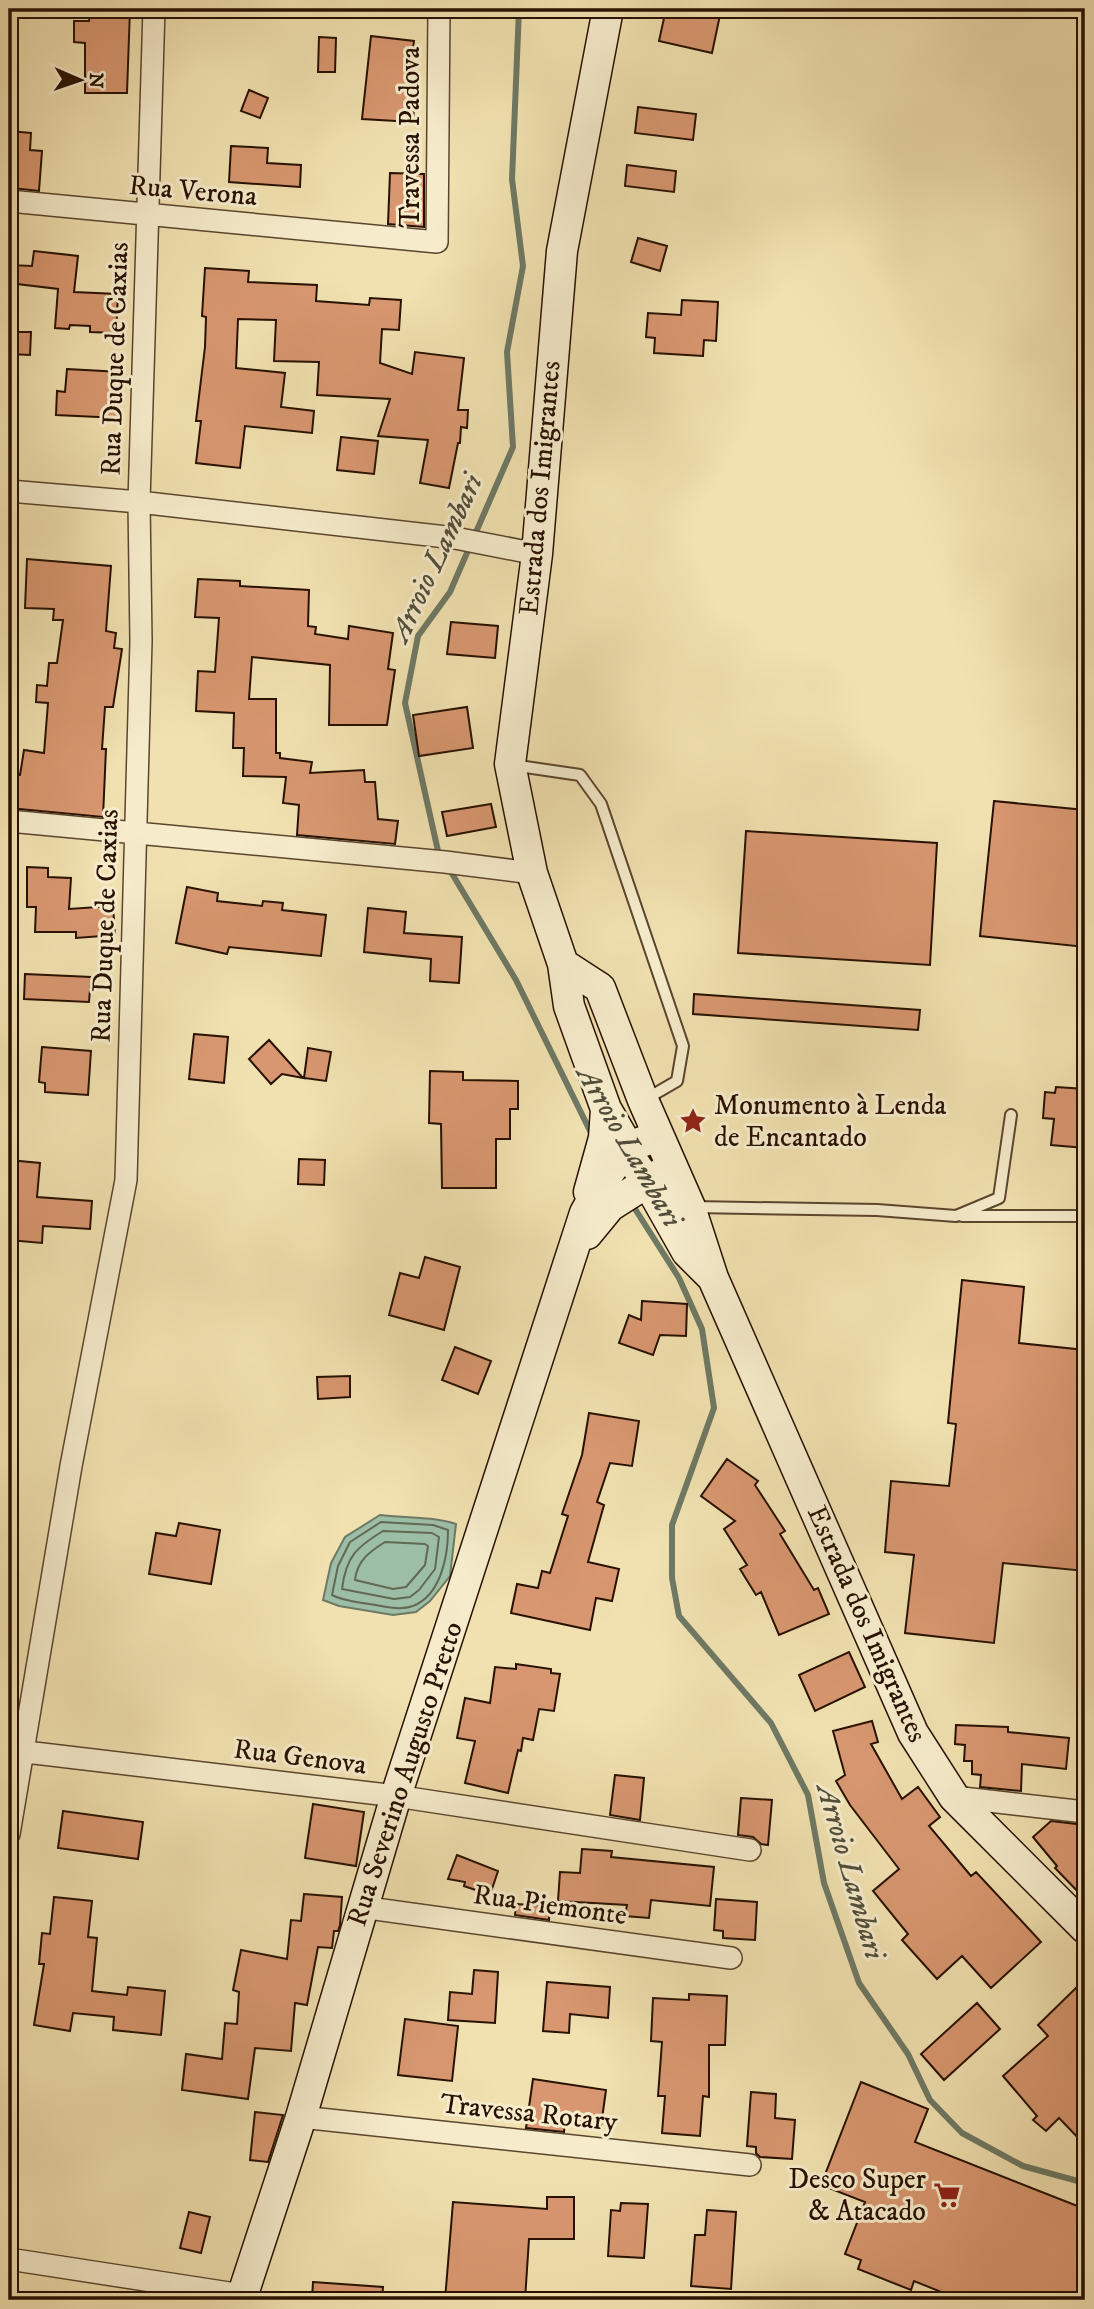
<svg xmlns="http://www.w3.org/2000/svg" width="1094" height="2309" font-family="'IM FELL DW Pica',serif">
<style>
.water{fill:#9cbea6;stroke:#6e7964;stroke-width:2}
.lines{fill:none;stroke-linecap:round;stroke-linejoin:round}
.shore{stroke:#626854;stroke-width:2}
.stream{stroke:#6e7964;stroke-width:6}
.building{fill:#d89770;stroke:#281102;stroke-width:2}
.lane-casing{stroke:#5a452e;stroke-width:14}
.street-casing{stroke:#5a452e;stroke-width:24}
.secondary-casing{stroke:#281102;stroke-width:33}
.lane{stroke:#f6eccc;stroke-width:10}
.street{stroke:#f6eccc;stroke-width:21}
.secondary{stroke:#f6eccc;stroke-width:30}
.labels{text-anchor:middle;dominant-baseline:central;stroke-width:6;stroke-linejoin:round;paint-order:stroke}
.street-label{font-size:28px;fill:#281102;stroke:#f6eccc}
.poi-label{font-size:28px;fill:#281102;stroke:#f6eccc;text-anchor:start}
.water-label{font-size:30px;font-style:italic;fill:#514e3b;stroke:#f6eccc}
</style>
<rect width="100%" height="100%" fill="#f1e1b0"/>
<filter id="stains"><feTurbulence type="fractalNoise" baseFrequency=".00286" numOctaves="4"/><feColorMatrix values="0 0 0 0 .2 0 0 0 0 .09 0 0 0 0 .02 0 0 0 .5 -.17"/></filter>
<radialGradient id="worn" r=".72"><stop offset=".6" stop-color="#630" stop-opacity="0"/><stop offset="1" stop-color="#630" stop-opacity=".3"/></radialGradient>
<path class="water" d="M380,1515C405,1518 431,1516 456,1524L450,1576L430,1601L416,1612L393,1615L339,1606L323,1600L331,1563L345,1537Z"/>
<g class="lines">
<path class="shore" d="M381,1522L433,1525L448,1530C448,1556 441,1595 413,1606C399,1611 383,1606 369,1604C357,1602 343,1601 332,1595L338,1566L350,1542Z
M383,1531L432,1533L439,1537L435,1569L419,1590L410,1597L394,1599L342,1589C346,1556 357,1547 383,1531Z
M385,1542L425,1544L428,1546L425,1565L406,1587L393,1589L355,1580C357,1561 369,1552 385,1542Z"/>
<path class="stream" d="M442,857L438,851L405,703L418,636L450,592L513,447L507,352L523,266L512,179L519,9
M448,867L516,980L593,1137
M630,1201L679,1278L702,1329L714,1408L672,1525V1578L679,1616L771,1723L808,1795L824,1883L859,1983L908,2054L930,2100L962,2133L1023,2166L1085,2183"/>
</g>
<path class="building" d="M90,9H130L127,93H85V43L74,42V21H89Z
M666,9H692L720,15L712,53L659,41Z
M371,36L414,41L408,89H415L413,122L362,119Z
M319,37L336,38L335,72H318Z
M249,90L268,98L260,118L241,111Z
M638,107L696,114L693,140L635,133Z
M9,131L31,133L30,150L42,151L39,191L13,188L14,173H9Z
M231,146L268,148L267,163L301,165L300,187L229,182Z
M627,165L676,171L674,192L625,186Z
M390,173L424,174V227L388,224Z
M638,238L667,246L660,271L631,262Z
M34,251L78,256L74,292L118,294L116,333L90,332V326L70,325L69,329L55,328L58,289L9,283V265L32,266Z
M205,268L249,271L248,282L317,285L316,301L369,305L370,298L401,300L399,330L382,329L380,363L412,374L415,352L464,358L458,410H468L467,428L461,427L460,443H458L449,488L420,483L428,440L378,436L390,399L317,395L319,362L274,361L276,320L238,319L236,368L285,373L281,407L314,411L312,433L245,426L240,468L196,463L201,421H196L205,347L206,317L202,316Z
M682,300L718,302L716,341L704,340L703,356L654,353L655,338L646,337L648,313L681,315Z
M9,332H31L30,355L9,354Z
M67,369L121,372L119,418L56,415L57,391L65,392Z
M341,437L378,441L374,474L337,470Z
M27,559L111,566L106,631L116,633L114,648L122,649L113,707H105L102,749H106L103,817L9,808V774L20,775L24,750L44,753L48,703L36,702L37,685L47,686L49,663H57L63,620H53L54,609L25,608Z
M198,579L240,581V586L309,590L308,626L316,627L315,634L348,639L349,626L393,633L388,669L395,670L387,725H329L330,665L252,657L249,699H276V753H280V758L312,762L310,773L364,770L365,782H375L378,819L398,821L395,844L297,835L299,805L283,803L286,777L243,776L244,748H233L234,713L196,711L198,671L215,672L219,618L195,617Z
M451,622L498,626L495,658L447,654Z
M467,707L473,748L419,756L413,715Z
M994,801L1085,810V947L980,936Z
M491,804L496,827L447,836L442,812Z
M746,831L937,843L930,965L738,953Z
M27,867L48,868V877L71,878L69,909L113,906L115,935L76,938V932H35L36,907H27Z
M187,887L218,893L217,901L262,906L263,901L283,903L282,910L326,915L321,956L229,947L227,954L176,943Z
M368,908L406,912L404,933L462,937L459,983L430,981L431,959L364,952Z
M25,974L91,977L89,1002L24,999Z
M694,994L920,1010L918,1030L693,1014Z
M194,1034L228,1037L224,1083L189,1079Z
M269,1040L279,1051L303,1078L282,1074L271,1084L249,1059Z
M42,1047L91,1051L88,1095L45,1092V1083L39,1082Z
M308,1048L331,1052L326,1081L304,1078Z
M430,1071L463,1072V1080L518,1081V1109H510V1139H496V1188H442L441,1124L429,1123Z
M1056,1087L1085,1089V1148L1051,1145L1054,1119L1043,1118L1045,1092L1055,1093Z
M299,1159L325,1160L324,1185L298,1184Z
M9,1160L40,1163L37,1197L92,1201L90,1229L43,1226L42,1243L9,1240Z
M425,1257L460,1267L444,1330L389,1315L400,1273L419,1278Z
M962,1280L1024,1287L1019,1343L1085,1350V1571L1003,1563L994,1643L905,1633L914,1555L885,1552L891,1481L949,1486L956,1424L948,1423Z
M642,1301L687,1304L686,1336L660,1335L653,1355L619,1343L629,1315L641,1320Z
M455,1347L491,1361L478,1394L442,1380Z
M350,1376V1397L318,1399L317,1377Z
M589,1413L639,1421L632,1466L610,1463L597,1502L604,1505L588,1562L619,1569L612,1601L596,1598L590,1630L511,1613L517,1584L538,1588L542,1571L550,1573L568,1516L562,1514L582,1455Z
M727,1459L758,1481L755,1485L785,1531L780,1534L814,1590L818,1588L829,1614L779,1635L761,1592L756,1595L740,1569L747,1565L724,1529L735,1521L701,1496Z
M179,1523L220,1530L211,1584L149,1574L156,1533L176,1536Z
M849,1652L865,1687L815,1711L799,1675Z
M516,1664L551,1669V1673L560,1674L554,1711L539,1709L533,1740L523,1738L521,1751L518,1750L508,1793L465,1783L475,1741L457,1738L465,1698L490,1703L495,1667L516,1669Z
M872,1721L878,1742L871,1744L902,1799L918,1787L940,1817L929,1826L971,1876L976,1872L1041,1942L991,1988L962,1956L937,1979L902,1940L908,1934L873,1891L899,1869L850,1805L836,1781L845,1775L833,1731Z
M956,1725L1008,1727V1732L1069,1738L1066,1769L1022,1764L1021,1791L980,1787L981,1775L972,1774V1761H964L965,1745L955,1744Z
M615,1775L644,1778L640,1820L610,1815Z
M741,1798L772,1800L768,1845L761,1844L753,1837L738,1835Z
M313,1804L364,1812L356,1866L305,1858Z
M63,1811L143,1822L138,1859L58,1848Z
M1051,1821L1085,1825V1899L1055,1868L1057,1866L1033,1837Z
M582,1849L612,1851L611,1857L714,1867L710,1906L651,1900L649,1918L625,1916L627,1905L558,1901L560,1872L580,1873Z
M457,1855L498,1871L490,1895L464,1886L465,1882L448,1879Z
M304,1894L342,1897L340,1925L338,1931H334L332,1948L318,1947L307,2005L295,2003L291,2051L255,2048L248,2099L182,2090L186,2054L222,2059L225,2023L237,2024L239,1992L233,1990L241,1950L287,1959L291,1920L301,1921Z
M54,1897L92,1901L88,1937L97,1938L92,1991L127,1995L128,1987L165,1991L161,2035L113,2030L114,2017L73,2013L70,2031L34,2025L44,1964H39L42,1933L50,1934Z
M716,1899L757,1902L755,1940L723,1938V1931L714,1930Z
M516,1904L550,1906L549,1920L515,1915Z
M474,1970L498,1972L495,2023L448,2020L450,1992L472,1994Z
M547,1982L610,1987L608,2018L570,2014L569,2033L543,2031Z
M1077,1987L1085,1995V2145L1059,2118L1046,2131L1033,2120L1037,2116L1003,2076L1048,2036L1038,2025Z
M689,1994L727,1996L725,2045H709V2097L703,2096L700,2136L662,2133L665,2096H658L662,2042L651,2041L653,1998L689,2000Z
M977,2003L1000,2029L944,2080L921,2054Z
M405,2019L458,2026L452,2081L398,2075Z
M533,2079L606,2090L601,2126L565,2121L564,2132L526,2128Z
M861,2082L928,2109L915,2142L1085,2209V2300H961L914,2281L911,2290L858,2269L861,2260L845,2254L865,2202L821,2185Z
M751,2092L776,2094L775,2118L795,2120L792,2159L760,2157L756,2153V2147L747,2146Z
M255,2112L283,2115L268,2162L250,2160Z
M547,2197H574V2239H529L525,2300H445L453,2202L547,2209Z
M621,2203L648,2204L644,2258L608,2256L611,2210L620,2211Z
M707,2210L736,2212L731,2289L691,2286L695,2235H705Z
M189,2212L210,2217L201,2253L180,2248Z
M313,2282L383,2287L382,2300H312Z"/>
<g class="lines">
<defs>
<path id="lane" d="M512,765L580,775L601,804L683,1046L677,1081L646,1099
M693,1207L877,1210L956,1216L999,1198L1011,1115
M962,1216H1085"/>
<path id="street" d="M9,201L437,242L439,9
M9,491L139,502L455,538L537,554
M9,821L445,862L532,873
M9,1750L396,1796L750,1850
M954,1797L1085,1812
M9,1834L71,1466L126,1180L141,641L139,502L154,9
M361,1907L731,1958
M301,2117L750,2165
M9,2259L242,2295"/>
<path id="secondary" d="M608,9L562,251L537,554L510,764L532,873L563,964L569,1006L606,1109L628,1147L634,1163L648,1183L687,1252L713,1278
M563,964L600,988L643,1100L690,1207L713,1278L913,1733L954,1797L1085,1928
M589,1192L604,1138L606,1109
M587,1234L610,1206L665,1171
M241,2300L301,2117L396,1796L585,1213L604,1179L628,1147L658,1136"/>
</defs>
<use href="#lane" class="lane-casing"/>
<use href="#street" class="street-casing"/>
<use href="#secondary" class="secondary-casing"/>
<use href="#lane" class="lane"/>
<use href="#street" class="street"/>
<use href="#secondary" class="secondary"/>
</g>
<defs>
<symbol id="sight-bare" viewBox="-9 -9 18 18"><path d="M0-6L1.8-2.2L6-1.7L2.9 1.2L3.7 5.4L0 3.3L-3.7 5.4L-2.9 1.2L-6-1.7L-1.8-2.2Z" fill="#8f2418" stroke="#f6eccc" stroke-width="2.5" paint-order="stroke"/></symbol>
<symbol id="supermarket-bare" viewBox="-9 -9 18 18"><path d="M-6-5.5h2.5l.6 2H6L4.5 2H-2.5L-4.4-4H-6ZM-1.5 3.2a1.3 1.3 0 1 0 .1 0ZM3 3.2a1.3 1.3 0 1 0 .1 0Z" fill="#8f2418" stroke="#f6eccc" stroke-width="2.5" paint-order="stroke"/></symbol>
</defs>
<g fill-rule="evenodd">
<use href="#sight-bare" x="674" y="1102" width="38" height="38"/>
<use href="#supermarket-bare" x="928" y="2176" width="38" height="38"/>
</g>
<g class="labels">
<g class="street-label">
<text transform="translate(410 137) rotate(-90)">Travessa Padova</text>
<text transform="translate(193 191) rotate(5)">Rua Verona</text>
<text transform="translate(115 359) rotate(-88)">Rua Duque de Caxias</text>
<text transform="translate(540 488) rotate(-85)">Estrada dos Imigrantes</text>
<text transform="translate(105 926) rotate(-88)">Rua Duque de Caxias</text>
<text transform="translate(867 1624) rotate(66)">Estrada dos Imigrantes</text>
<text transform="translate(300 1757) rotate(7)">Rua Genova</text>
<text transform="translate(405 1774) rotate(-72)">Rua Severino Augusto Pretto</text>
<text transform="translate(550 1905) rotate(8)">Rua Piemonte</text>
<text transform="translate(529 2113) rotate(6)">Travessa Rotary</text>
</g>
<g class="poi-label">
<text x="714" y="1105">Monumento à Lenda<tspan x="714" dy="32">de Encantado</tspan></text>
<text x="926" y="2179" text-anchor="end">Desco Super<tspan x="926" dy="32">&amp; Atacado</tspan></text>
</g>
<g class="water-label">
<text transform="translate(437 558) rotate(-65)">Arroio Lambari</text>
<text transform="translate(629 1147) rotate(60)">Arroio Lambari</text>
<text transform="translate(850 1872) rotate(74)">Arroio Lambari</text>
</g>
</g>
<rect width="1094" height="2309" fill="none" stroke="#f1e1b0" stroke-width="35"/>
<rect x="10" y="10" width="1073" height="2288" fill="none" stroke="#281102" stroke-width="3.5"/>
<rect x="18" y="18" width="1059" height="2274" fill="none" stroke="#281102" stroke-width="2"/>
<g transform="translate(80 80) rotate(92)" stroke="#f6eccc" stroke-width="5" paint-order="stroke">
<path d="M0-5L12 26L0 18L-12 26Z" fill="#281102"/>
<text y="-10" font-size="19" font-weight="bold" text-anchor="middle" fill="#281102">N</text>
</g>
<rect width="100%" height="100%" filter="url(#stains)"/>
<rect width="100%" height="100%" fill="url(#worn)"/>
</svg>
